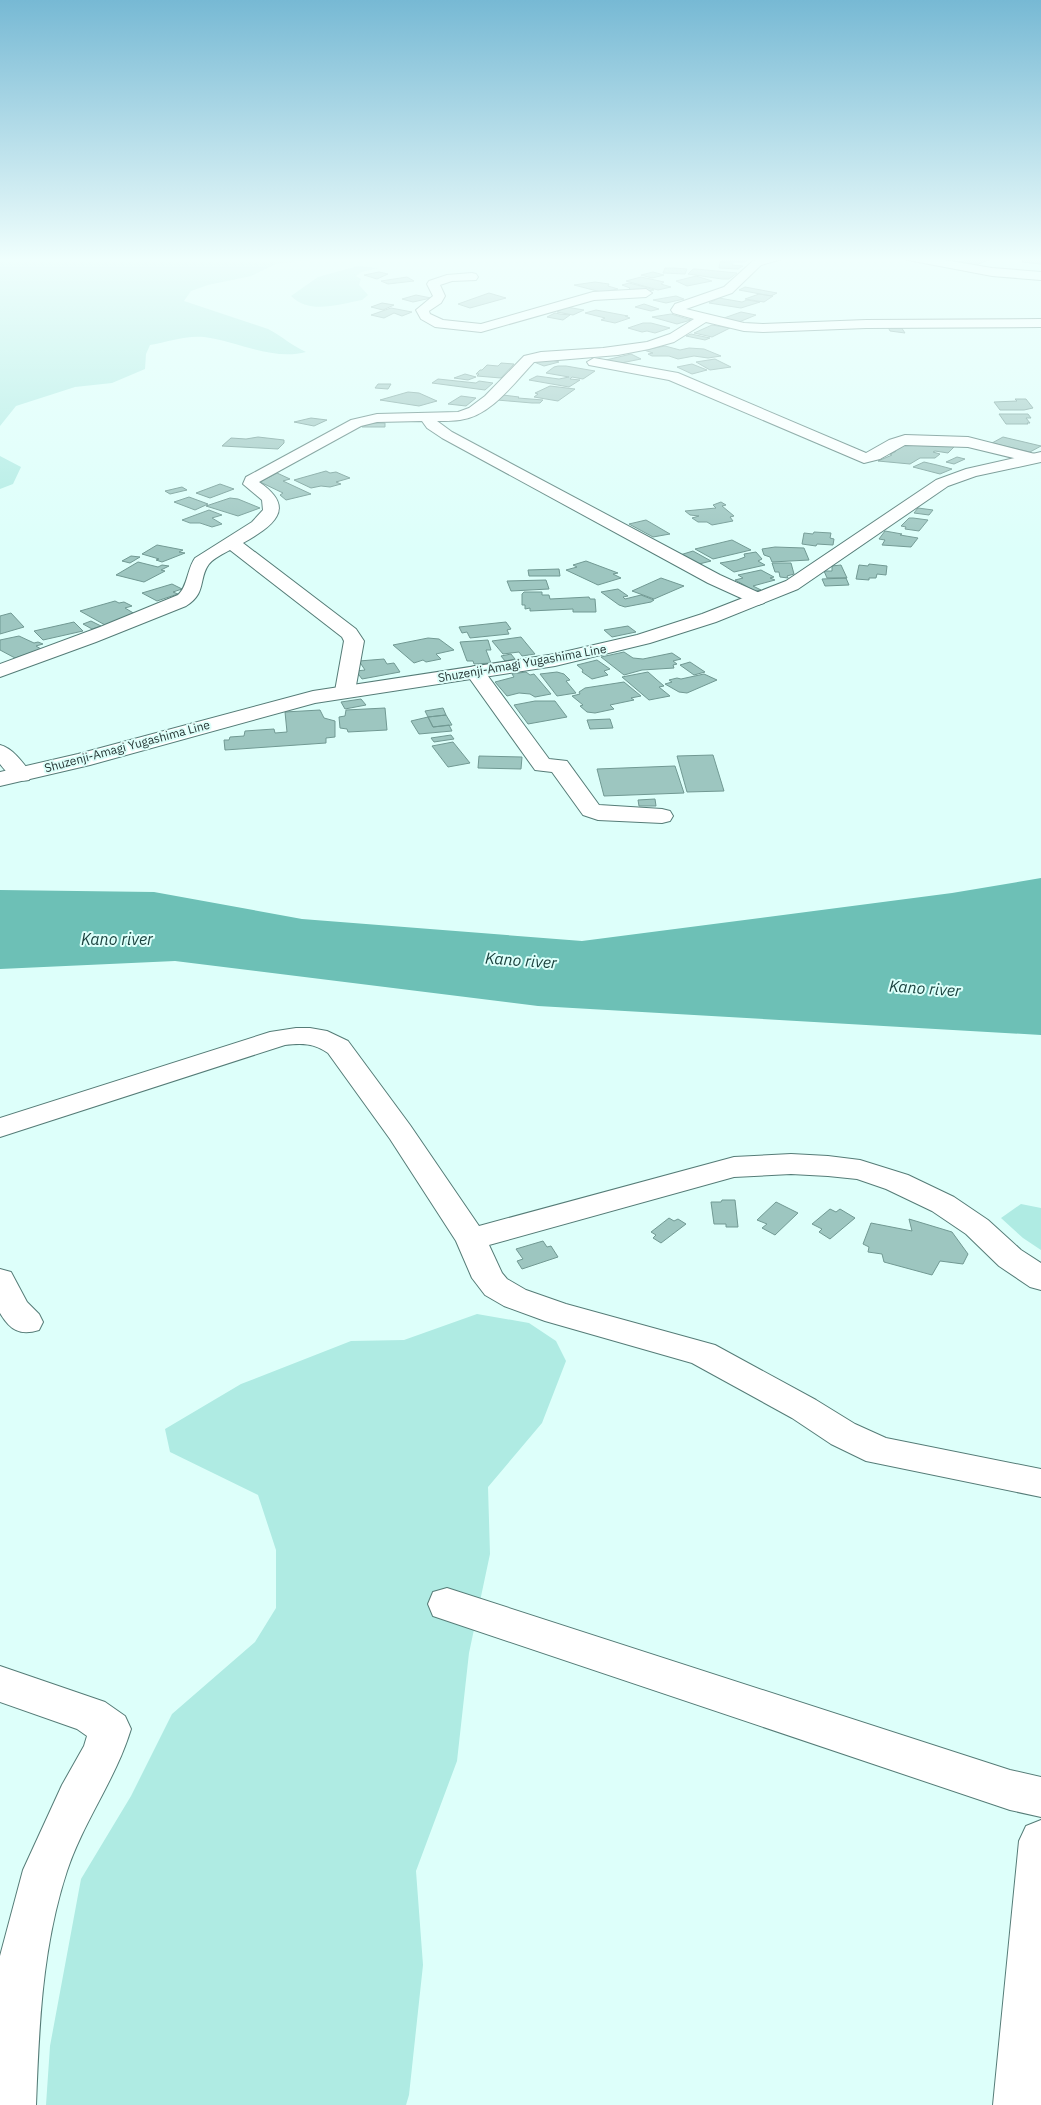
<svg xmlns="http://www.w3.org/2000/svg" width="1041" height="2105" font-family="'IBM Plex Sans',sans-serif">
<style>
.green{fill:#afebe3}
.water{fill:#6dc0b6}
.building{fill:#9dc6c0;stroke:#719993}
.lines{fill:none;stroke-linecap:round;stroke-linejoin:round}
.minor-casing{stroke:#557c77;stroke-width:2}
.major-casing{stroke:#557c77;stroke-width:2}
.minor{fill:#fff;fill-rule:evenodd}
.major{fill:#fff;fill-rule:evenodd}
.labels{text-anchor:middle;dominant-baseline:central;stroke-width:4;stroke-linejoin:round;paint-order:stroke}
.far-street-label{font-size:12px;fill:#263634;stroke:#ddfffa}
.water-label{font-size:16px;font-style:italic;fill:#1b423e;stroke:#ddfffa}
</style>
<rect width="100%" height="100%" fill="#ddfffa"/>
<path class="green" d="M0,257H339L276,264L251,276L208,285L191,291L184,301L268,329C282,336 292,346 306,352C272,361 237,341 204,337C186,335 167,342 150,345L146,354L145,369L112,383L75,387L16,406L0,426Z
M358,266L379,268L361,272L356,276L361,279L359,285L368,295L362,300C339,304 310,315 291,296L318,277Z
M0,456L21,467L13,484L0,489Z
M1021,1204L1041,1208V1250L1023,1238L1001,1218Z
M477,1314L529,1323L556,1341L566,1361L542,1423L488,1487L490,1554L469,1653L457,1761L416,1871L423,1965L409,2095L406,2105H46L50,2046L81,1879L131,1796L172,1714L255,1642L276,1608V1550L258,1495L170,1452L165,1429L241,1384L351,1341L404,1340Z"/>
<path class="water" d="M1041,878V1035L538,1006L175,961L0,969V890L154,892L302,919L582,941L952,893Z"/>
<path class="building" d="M727,257H753L745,262H720Z
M944,257H964L952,261L939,259Z
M982,257L991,259L976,265L960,262L971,258L977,259Z
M1024,258L1041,260V264L1022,262Z
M720,262L732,263V265L743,266L738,269L719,268Z
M665,268H674L687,269L685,274L663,273Z
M693,269H696L737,273L729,279H722L688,274Z
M379,272L388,274L377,279L364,275Z
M653,272L664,275L652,278L641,275Z
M696,276L712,281L687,286L676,281Z
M407,277L414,281L388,284L381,281Z
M641,277L664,282L661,284L671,287L658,290L626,281Z
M595,282L609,284L608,286L618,289L601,292L574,285Z
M629,283L645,287L654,290L637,292L628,290L630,288L622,285Z
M745,287L777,293L771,296L739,290Z
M489,293L506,298L470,308L458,304Z
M759,294L773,296L764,302L745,299Z
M416,295L431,298L413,302L402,299Z
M676,296L684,299L666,303L653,300Z
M719,298L742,302L747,300L760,302L741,308L709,303Z
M382,303L394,305L383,310L371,307Z
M644,304L659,309L651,311L635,307Z
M566,307L584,310L573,315L557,312Z
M391,308L412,312L402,316L394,313L384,318L371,315Z
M596,310L628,316H625L630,318L615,323L601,320L605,318L585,313Z
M741,312L756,315L739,322L724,318Z
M555,313L560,314L570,315L563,320L547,317Z
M671,314L691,320L677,324L652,317Z
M643,323H651L670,328L655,333L647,331L642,332L628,328Z
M712,325L730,328L712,337L694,333Z
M888,327H901L905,333L890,331Z
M691,334L710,338L705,340L686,336Z
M665,346L680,350L689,348L704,349L721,356L708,358L694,356L678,359L669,356H652L648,354L653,353L644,350Z
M631,354L641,359L621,363L606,360Z
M549,359L559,362L544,366L534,362Z
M715,359L731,367L710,370L696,362Z
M501,363L514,364L501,378L477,376L479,374H476L480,370H482L487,365L498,366Z
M692,364L707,370L692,374L677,367Z
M558,366H566L595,371L583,379L572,377L570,379L580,380L569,387L529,380L537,376L559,379L569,377L546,373L554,367Z
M465,374L476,377L468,380L454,378Z
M438,379L476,383L479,381L493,383L485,390L432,383Z
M378,384H391L388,389L375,388Z
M550,386L575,389L558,401L534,397L538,394L535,393Z
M408,392L419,393L437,401L419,406L380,400Z
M503,395L519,397L518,398L543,400L540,403H532L497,400Z
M461,396L476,398L466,406L448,404Z
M1015,399H1026L1033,408L1024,410H1000L994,402L1017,401Z
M999,414H1028L1031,418H1026L1030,423H1027L1028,424H1006Z
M311,418L327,420L314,426L294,422Z
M371,423H385V427H362V425Z
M258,437L284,440V443L278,449L222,446L231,438L246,439Z
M1003,437L1041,446L1030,452L992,443Z
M903,443H934L954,447L948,453L935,451L933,452L940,454L935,458H920L910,464L878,461L892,455L890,454L895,452L896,451L894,450Z
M957,457L965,459L954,464L946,462Z
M924,462L937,465L952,469L940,474L913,467Z
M326,471L330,473L336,472L350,478L336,482L341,484L330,487L321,486L311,488L294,480Z
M277,473L290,479L283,481L311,494L286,500L280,495L283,493L260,482Z
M220,484L234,489L210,498L196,493Z
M182,487L187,490L170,494L165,491Z
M189,497L208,504L195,510L174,502Z
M230,498L238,499L260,508L238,516L206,506Z
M721,502L726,505L722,506L734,516L730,517L733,521L712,525L707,522H698L692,518L699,516L690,515L685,511L716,508L713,505Z
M918,508L933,510L929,515L914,513Z
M209,510L222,515L212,518L222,524L212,527L200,523H190L182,520Z
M909,518H913L928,520L919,531L905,529L906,527L901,526Z
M646,520L670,534L653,537L629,524Z
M885,531L902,534L900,535L918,538L911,547L882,545L885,540L879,539Z
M814,532L831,533L830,538L834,539L833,545L817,544L816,546L802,544L804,533L813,534Z
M732,540L751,550L713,559L695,549Z
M157,545L183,550L179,552L185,553L162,562L156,560L159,559L142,554Z
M775,547L804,548L809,560L772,562L770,557L764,555L762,549Z
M693,551L711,561L699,564L680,555Z
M756,552L762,559L758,561L765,565L734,572L720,563L737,560L745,557L744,554Z
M131,556L140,557L130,563L122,561Z
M586,561L618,573L613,574L621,578L598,585L566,570L577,567L573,565Z
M138,562L158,567L162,565L169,566L161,570L165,571L144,582L116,575Z
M772,563H791L794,574L787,576L788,578L780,577L779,572H775Z
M869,564L887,566L886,575L877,574L876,578H869V580L856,579L859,565L868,566Z
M841,565L847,578H827L824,571H832V566Z
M559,569L560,576H529L528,570Z
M761,570L774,577L770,578L775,580L753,586L761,590L755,591L735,580L743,578L738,575Z
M661,578L684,586L654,599L632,591Z
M846,578L849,585L825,586L822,579Z
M546,580L549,589L511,591L507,581Z
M172,584L182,589L173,592L178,594L157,601L142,593Z
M618,589L628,596L623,597L625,599L641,595L654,600L651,602L625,607L619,605L601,592Z
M524,592H542V595H549L550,599L589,597L590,599H595L596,612H573V609L530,611V608L525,609V605H522V594Z
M115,601L119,603L124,602L132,606L125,608L135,614L105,625L80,611Z
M11,613L24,627L0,634V616Z
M91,621L101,626L92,629L83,624Z
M74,622L83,631L43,640L34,631Z
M506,622L511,629L507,630L509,634L470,638L467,632L462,633L459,627Z
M628,626L636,632L612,637L604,630Z
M19,636L34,643L38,642L43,644L36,646L41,649L15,658L0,650V640Z
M521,637L535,654L522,656L519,652L503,654L492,641Z
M428,638L439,639L454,650L436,654L441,659L426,662L423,660L414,663L393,645Z
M488,640L491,650H486L491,663L474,664L473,661H467L460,642Z
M624,652L633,658L643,659L672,653L681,659L673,661L677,664L673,665L674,668L642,670L624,675L601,657Z
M511,654L515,659L505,661L501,656Z
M384,659L387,664L394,663L400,672L362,679L356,671L365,670L359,661Z
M597,660L610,669L604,671L608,675L592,679L582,672L583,670L577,665Z
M690,662L705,672L694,675L680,665Z
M526,672L530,675L534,674L551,694L535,697L530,694L519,693L507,696L495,682L514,677L512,674Z
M557,672L564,674L570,680L566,681L576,693L557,696L540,674Z
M648,672L664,686L659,687L670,696L649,700L622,677Z
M704,674L717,680L687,693L679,692L665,684L672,682L669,680L677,678L681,679Z
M624,682L641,696L631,698L634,700L610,705L614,709L595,713L587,712L580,706L583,705L572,696L580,694L579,692L585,688Z
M361,699L366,705L345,709L341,702Z
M535,701H555L567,717L528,724L514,705Z
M385,708L387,730L348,732L347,729L340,728L339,717L345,716L346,710Z
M443,708L446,715L428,717L425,711Z
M320,710L324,718L335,721V737L326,738V743L225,750L224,740H229L230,737L244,736L245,731L274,729L275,733L287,732L285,712Z
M446,715L452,725L433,727L428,717Z
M428,717L433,727L449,725L452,731L419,734L411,721Z
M610,719L613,728L590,729L587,720Z
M451,735L454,739L434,742L431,738Z
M453,742L470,763L448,767L432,746Z
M713,755L724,791L687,792L677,756Z
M479,756L522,757L521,769L478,768Z
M675,766L684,793L604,796L597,769Z
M655,799L656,806H639L638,800Z
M722,1200H735L738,1227H726V1224H714L711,1202H721Z
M776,1202L798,1213L775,1235L762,1228L767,1224L757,1220Z
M830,1209L836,1212L840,1209L855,1218L830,1239L819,1232L822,1229L812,1224Z
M669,1218L674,1221L678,1219L686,1224L661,1243L653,1238L656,1235L651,1232Z
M909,1219L952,1232L968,1254L963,1264L940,1261L932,1275L884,1262L882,1254L868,1252L869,1247L863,1244L871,1223L912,1231Z
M543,1241L547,1247L551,1246L558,1257L522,1269L517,1261L523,1259L516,1249Z"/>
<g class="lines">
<defs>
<path id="minor" d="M766,257H784L782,259L761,265L732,293L686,309L744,323L763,324L866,320L1041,319V327L866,328L763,332L744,331L706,322L674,342L649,349L618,355L534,362C514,383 491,416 460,420C453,421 444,421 437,421L452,432L720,575L764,595L767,599L764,603L758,605L752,603L708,583L442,438L427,428L422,421L377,422L361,426L259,482C299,509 271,527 243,543L356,629L364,641L355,691L352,695L345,697L338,695L335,691L344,641L342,637L230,550C223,554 214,558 209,564C198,579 207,593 186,606L96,642L0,677V664L100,627L178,595C188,586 187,569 195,558L252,522L263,510L262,500L243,484L246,477L351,420L377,414L458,412L469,408L485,396L524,356L541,352L603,348L647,342L670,334L694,319L673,313L671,310L675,304L724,287L753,261Z
M902,257H926L992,268L1041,272V280L992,276L908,260Z
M472,273L476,274L478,277L476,280L452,281L440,285L445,296L441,303L429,311L430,314L443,320L481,324L593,292L646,289L652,293L646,297L594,300L481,332L435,327L421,319L416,310L433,296L427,284L429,281L447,275Z
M594,358L678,373L866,453L889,440L905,435L968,437L1039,455L1041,459L1034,463L968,447L905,445L880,459L864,463L669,380L589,365L587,362Z
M475,666L482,668L549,759L567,761L599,805L662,809L670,811L673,816L670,821L662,823L598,820L583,815L552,772L535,770L465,672L468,668Z
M0,745C13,748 24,764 32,775L29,780C14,783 9,775 0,764Z
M296,1028H310L327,1031L348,1041L410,1125L479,1226L734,1157L791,1154L828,1156L860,1160L908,1175L954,1197L988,1220L1021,1250L1041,1263V1290L1030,1287L999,1266L966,1234L932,1211L886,1189L857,1179L828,1176L791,1174L734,1177L489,1245L502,1273L507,1279L526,1290L566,1304L715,1345L816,1400L855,1424L886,1438L1041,1469V1497L866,1461L831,1444L792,1418L692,1363L545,1321L504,1306L485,1295L472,1278L456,1241L390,1139L328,1053C314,1043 302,1043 285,1045L0,1137V1118L270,1032Z
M0,1269L11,1272L27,1302L39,1314L43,1322L39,1330C20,1336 10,1330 0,1313Z
M447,1588L1010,1770L1041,1777V1817L1010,1810L433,1616L428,1604L433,1592Z
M0,1666L105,1702L125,1716L131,1729C116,1779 83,1822 67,1871C42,1947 39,2026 36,2105H0V1956L23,1870L62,1785L84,1746L87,1736L77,1729L0,1702Z
M1041,1820V2105H993L1019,1841L1026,1826Z"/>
<path id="major" d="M1041,452V462L976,476L948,486L798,589L716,622L650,643L555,666L315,703L90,765L0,786V772L78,754L313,691L555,654L637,635L702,614L786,581L936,480L966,469Z"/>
</defs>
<use href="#minor" class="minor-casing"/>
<use href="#major" class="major-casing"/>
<use href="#minor" class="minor"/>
<use href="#major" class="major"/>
</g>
<linearGradient id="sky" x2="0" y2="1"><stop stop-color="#77b9d4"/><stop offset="0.47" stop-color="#f0fffd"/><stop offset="1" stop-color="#f0fffd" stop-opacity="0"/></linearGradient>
<rect width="1041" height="552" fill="url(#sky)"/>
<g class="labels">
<g class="far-street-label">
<text transform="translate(522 663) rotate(-10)">Shuzenji-Amagi Yugashima Line</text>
<text transform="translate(127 746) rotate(-15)">Shuzenji-Amagi Yugashima Line</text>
</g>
<g class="water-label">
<text x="117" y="939">Kano river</text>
<text transform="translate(521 960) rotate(4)">Kano river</text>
<text transform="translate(925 988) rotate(4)">Kano river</text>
</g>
</g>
</svg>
